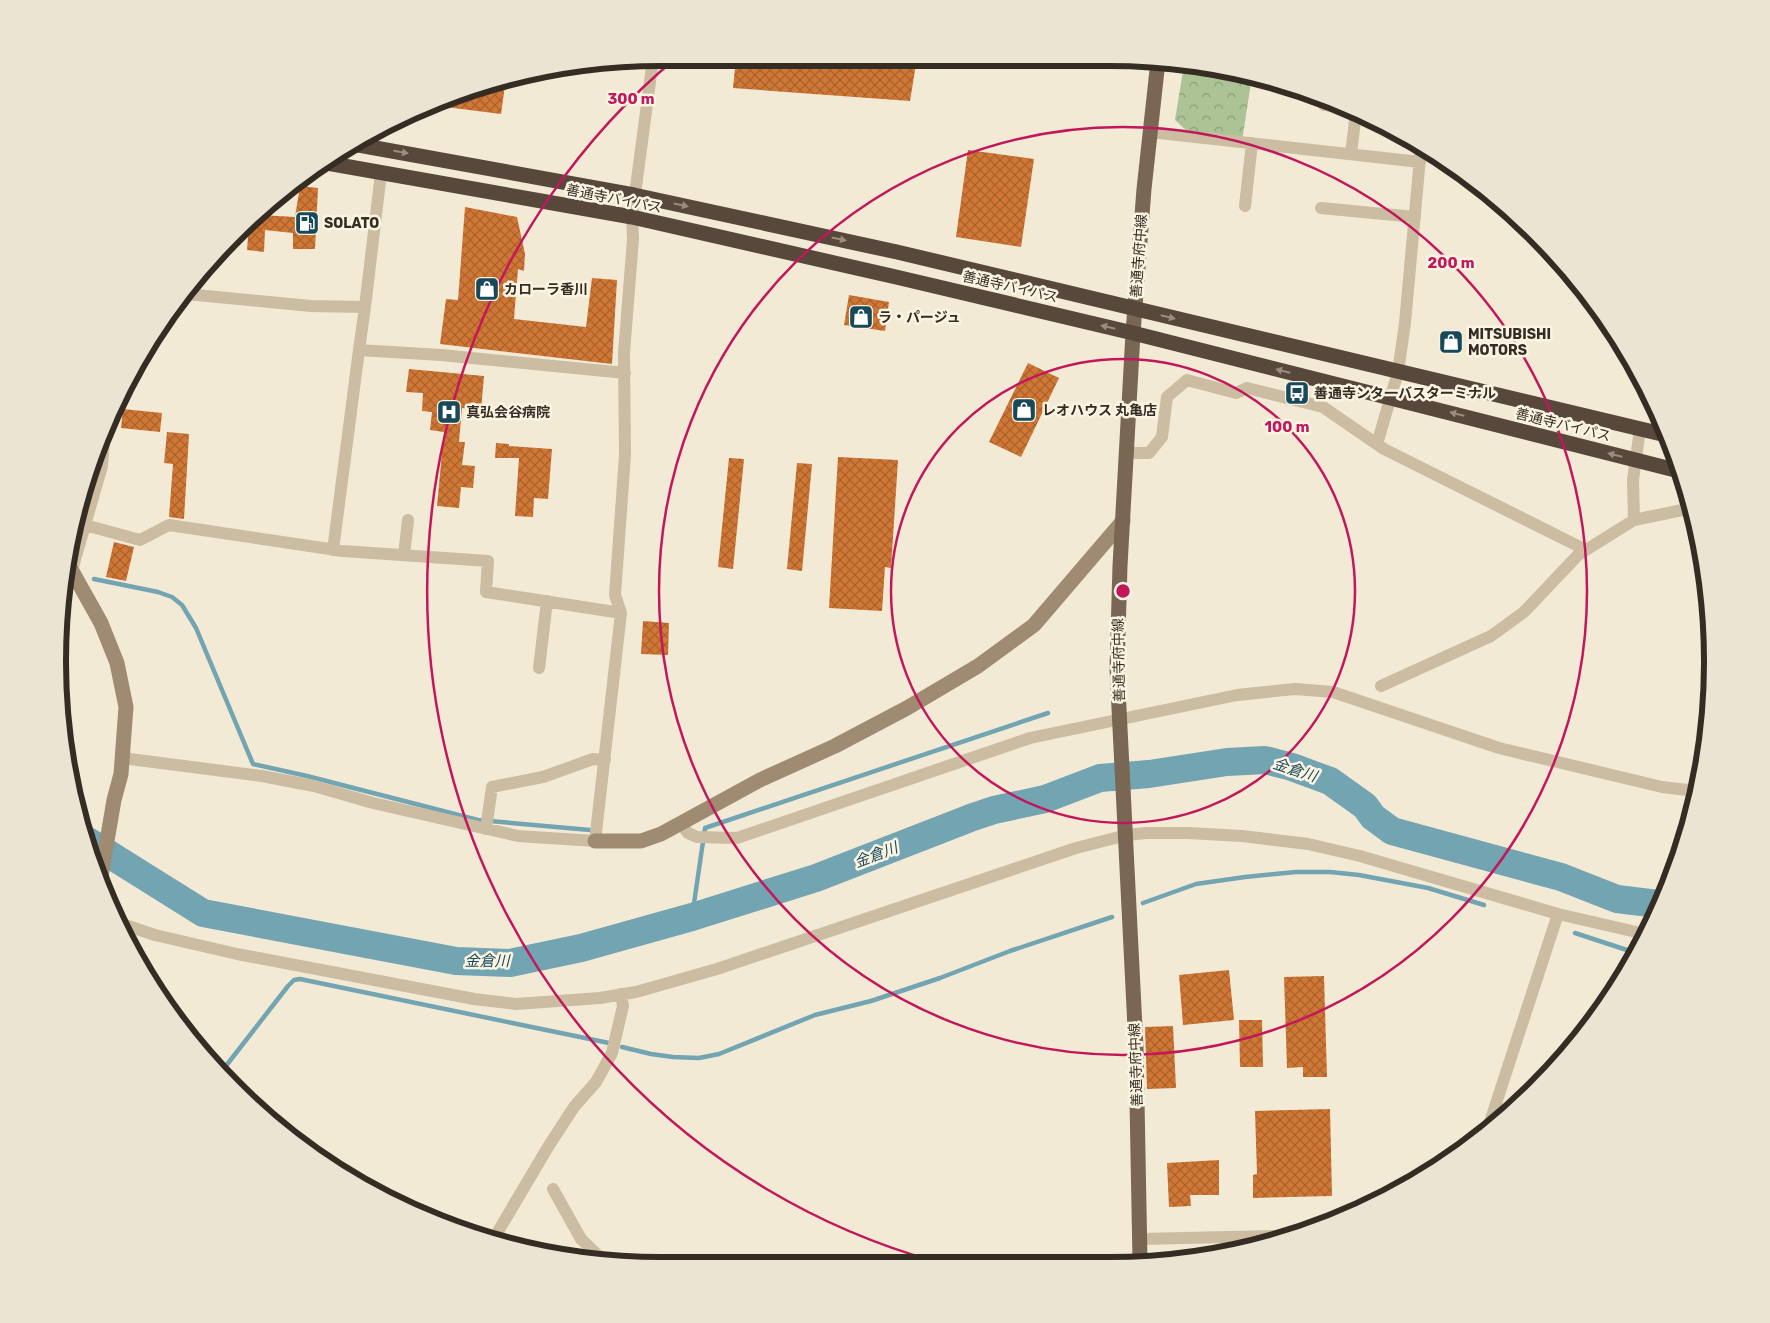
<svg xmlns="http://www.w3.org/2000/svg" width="1770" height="1323" font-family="Rubik,'Noto Sans JP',sans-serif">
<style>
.forest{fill:url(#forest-crowns)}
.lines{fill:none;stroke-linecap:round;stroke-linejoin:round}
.stream{stroke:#72a4b2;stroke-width:4.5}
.river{stroke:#72a4b2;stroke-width:28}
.building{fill:url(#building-cross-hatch)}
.street{stroke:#ccbca1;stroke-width:12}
.secondary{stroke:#9f8b72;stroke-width:15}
.primary{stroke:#796754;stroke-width:15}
.highway{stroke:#57483b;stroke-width:15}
.oneway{fill:#998d7e}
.ring{fill:none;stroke:#c2185b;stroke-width:2.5}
.labels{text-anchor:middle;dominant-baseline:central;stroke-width:5;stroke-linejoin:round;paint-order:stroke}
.street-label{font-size:14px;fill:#352d24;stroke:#fbf4e2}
.poi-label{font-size:14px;font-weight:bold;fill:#352d24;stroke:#fbf4e2;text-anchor:start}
.water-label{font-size:15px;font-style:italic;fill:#17495a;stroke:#fbf4e2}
.rim{fill:none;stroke:#352d24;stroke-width:6}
.centre{fill:#c2185b;stroke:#fbf4e2;stroke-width:2.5}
.ring-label{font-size:15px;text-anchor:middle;font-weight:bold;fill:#c2185b;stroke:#fbf4e2;stroke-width:5;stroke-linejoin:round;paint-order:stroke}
</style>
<defs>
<pattern id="forest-crowns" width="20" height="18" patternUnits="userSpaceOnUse" patternTransform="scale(1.25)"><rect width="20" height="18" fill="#abc395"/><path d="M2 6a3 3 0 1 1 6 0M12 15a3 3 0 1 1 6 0" fill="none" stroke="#8c9f79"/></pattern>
<pattern id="building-cross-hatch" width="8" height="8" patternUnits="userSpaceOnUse" patternTransform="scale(1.25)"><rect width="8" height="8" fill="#d17735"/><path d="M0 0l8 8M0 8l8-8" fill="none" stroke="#aa622d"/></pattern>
</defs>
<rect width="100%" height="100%" fill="#f3ead6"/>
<path class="forest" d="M1184,65L1252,76L1242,141L1188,132L1175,120Z"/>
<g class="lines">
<path class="stream" d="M94,579L158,592L172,597L182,605L196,628L253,764L307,776L478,820L590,830
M1143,903L1196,884L1245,877L1296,872H1330L1359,875L1428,888L1484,905
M692,917L705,828L1048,713
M1575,933L1636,953
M622,1047L651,1054L673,1057L699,1058L719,1054L815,1015L871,1001L940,978L1010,951L1112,917
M222,1071L288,986L294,980L300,979L609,1043"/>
<path class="river" d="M88,841L203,913L456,961L510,963L581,948L692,917L816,878L973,817L994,810L1045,799L1100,778L1149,774L1227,762L1265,760L1292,767L1330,781L1365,806L1373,817L1392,831L1561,877L1617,899L1658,904"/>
</g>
<path class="building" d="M736,58H917L910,101L733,88Z
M505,78H506L501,114L438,106Z
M968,150L1034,159L1021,247L956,237Z
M300,186L318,188L315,249H293V233L265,230L264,252L247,250L249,224L260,215L295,217Z
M465,207L517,217L525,254L524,271L518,269L514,319L586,327L592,278L617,280L612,364L440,344L446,299L458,300Z
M849,295L889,302L885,331L844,325Z
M1028,363L1059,378L1021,457L989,442Z
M409,369L484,376L481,410L462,408L459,442H465L462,465L475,466L473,488L461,487L459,508L437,506L444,432L430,430L432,412L422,411L423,393L406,392Z
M123,409L162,413L160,432L121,428Z
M167,432L189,434L184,519L169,517L173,464L164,463Z
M496,443L509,444V446L552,449L548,499L534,498L533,517L515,516L519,458H495Z
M838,457L898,460L891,568L885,567L882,611L829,608Z
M729,458L744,459L733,569L718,567Z
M797,463L812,464L802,571L787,569Z
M114,542L134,547L126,581L106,577Z
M643,621L669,623L668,655L641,654Z
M1229,970L1234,1020L1183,1025L1179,975Z
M1324,976L1327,1077H1303V1067L1287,1068L1284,977Z
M1239,1020H1262L1263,1067H1240Z
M1173,1026L1176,1088L1147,1089L1145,1027Z
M1330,1109L1332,1196L1253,1198V1175L1257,1174L1255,1111Z
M1219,1160V1195H1190L1191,1206L1169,1207L1167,1163Z"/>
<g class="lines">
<path class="street" d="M1324,105L1349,108
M1150,132L1420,162
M1351,154L1356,112
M1245,206L1252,143
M1321,208L1415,217
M186,294L311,306L365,307L359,350L441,355L625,373
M365,307L381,173
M1377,444L1398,372L1405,323L1421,147
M1127,453H1149L1162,437L1167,397L1187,380L1236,393L1247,388L1323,407L1384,449L1586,550
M1634,520L1692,508
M85,525L140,540L169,525L343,551L488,561L486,592L621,613
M333,550L359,350
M404,555L408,520
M72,570L102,466L104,441
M539,668L547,601
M1381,686L1491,636L1524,612L1578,555L1634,520L1633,480L1640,429
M122,758L262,776L314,786L373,803L518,836L595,841L621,613L615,595L625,455L624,353L633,239L632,217L653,59
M681,824L688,833L697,837L737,838L1030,738L1237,695L1295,689L1333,692L1499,748L1662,787L1696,791
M486,829L492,787L543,777L593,759L605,760
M122,924L155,935L237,954L474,999L516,1004L600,998L636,992L717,969L1076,848L1127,835L1146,833H1188L1242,836L1308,844L1360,856L1558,914L1645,934
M1487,1131L1558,914
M553,1189L581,1239L604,1261
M1140,1239L1277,1236
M493,1240L548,1147L574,1107L596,1082L612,1053L623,1006L621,994"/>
<path class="secondary" d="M68,564L101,623L117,663L126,707L121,774L114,800L100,882
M595,841H641L661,834L760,780L835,746L907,708L978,666L1034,625L1123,521"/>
<path class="primary" d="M1140,1261L1136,1048L1117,668L1120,566L1133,333L1144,189L1158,61"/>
<path class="highway" d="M353,144L634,195L897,252L1666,435
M327,163L632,217L896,277L1133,333L1679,471"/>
</g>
<defs><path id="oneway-solid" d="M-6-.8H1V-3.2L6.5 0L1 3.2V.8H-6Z" transform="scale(1.25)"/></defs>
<g class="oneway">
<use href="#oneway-solid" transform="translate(401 152) rotate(10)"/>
<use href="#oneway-solid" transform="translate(681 205) rotate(12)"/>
<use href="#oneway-solid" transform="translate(839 239) rotate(12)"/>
<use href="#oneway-solid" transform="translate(1168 317) rotate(14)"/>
<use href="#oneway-solid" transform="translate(1108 327) rotate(-167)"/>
<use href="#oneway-solid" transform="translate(1283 371) rotate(-166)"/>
<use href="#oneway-solid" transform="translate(1457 414) rotate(-166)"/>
<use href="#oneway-solid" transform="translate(1615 455) rotate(-166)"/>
</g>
<g class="ring">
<circle cx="1123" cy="591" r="232"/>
<circle cx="1123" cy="591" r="464"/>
<path d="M937 1262A696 696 0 0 1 676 58"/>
</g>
<defs>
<symbol id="fuel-square" viewBox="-11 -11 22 22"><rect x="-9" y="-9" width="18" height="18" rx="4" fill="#17495a" stroke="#fbf4e2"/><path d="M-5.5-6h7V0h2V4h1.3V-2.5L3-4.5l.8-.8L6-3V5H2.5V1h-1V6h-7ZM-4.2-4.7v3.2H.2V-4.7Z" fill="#fff"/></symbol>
<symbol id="shop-square" viewBox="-11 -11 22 22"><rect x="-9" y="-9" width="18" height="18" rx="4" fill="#17495a" stroke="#fbf4e2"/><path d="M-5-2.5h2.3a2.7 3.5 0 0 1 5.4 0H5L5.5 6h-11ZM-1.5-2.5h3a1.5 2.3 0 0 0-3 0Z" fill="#fff"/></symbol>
<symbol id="bus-square" viewBox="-11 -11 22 22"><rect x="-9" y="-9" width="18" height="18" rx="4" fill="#17495a" stroke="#fbf4e2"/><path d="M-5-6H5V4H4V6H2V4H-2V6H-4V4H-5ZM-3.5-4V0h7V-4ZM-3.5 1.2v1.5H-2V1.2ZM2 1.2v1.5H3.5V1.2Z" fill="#fff"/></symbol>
<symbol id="hospital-square" viewBox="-11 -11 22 22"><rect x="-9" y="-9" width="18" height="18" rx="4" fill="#17495a" stroke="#fbf4e2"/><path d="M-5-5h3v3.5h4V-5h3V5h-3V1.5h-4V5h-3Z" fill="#fff"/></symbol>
</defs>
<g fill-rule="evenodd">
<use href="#fuel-square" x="293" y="209" width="28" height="28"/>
<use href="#shop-square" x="473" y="275" width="28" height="28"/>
<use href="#shop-square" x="847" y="303" width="28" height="28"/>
<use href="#shop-square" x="1437" y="328" width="28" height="28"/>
<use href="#bus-square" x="1283" y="379" width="28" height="28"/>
<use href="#shop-square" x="1010" y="396" width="28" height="28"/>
<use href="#hospital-square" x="435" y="398" width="28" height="28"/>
</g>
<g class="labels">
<g class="street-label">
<text transform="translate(614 199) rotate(11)">善通寺バイパス</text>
<text transform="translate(1139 256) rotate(-86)">善通寺府中線</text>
<text transform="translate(1010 287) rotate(13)">善通寺バイパス</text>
<text transform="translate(1563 425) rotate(14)">善通寺バイパス</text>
<text transform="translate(1119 660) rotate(-91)">善通寺府中線</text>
<text transform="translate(1136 1065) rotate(-92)">善通寺府中線</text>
</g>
<g class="poi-label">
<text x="324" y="223">SOLATO</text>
<text x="504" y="289">カローラ香川</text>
<text x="878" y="317">ラ・パージュ</text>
<text x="1468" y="334">MITSUBISHI<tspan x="1468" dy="16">MOTORS</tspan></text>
<text x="1314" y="393">善通寺ンタ一バスターミナル</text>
<text x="1042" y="410">レオハウス 丸亀店</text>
<text x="466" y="412">真弘会谷病院</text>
</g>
<g class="water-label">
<text transform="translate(1295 770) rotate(18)">金倉川</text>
<text transform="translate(876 855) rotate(-21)">金倉川</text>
<text x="487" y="961">金倉川</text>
</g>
</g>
<path d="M0 0H1770V1323H0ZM661 66H1109A595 595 0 0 1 1704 661V662A595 595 0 0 1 1109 1257H661A595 595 0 0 1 66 662V661A595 595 0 0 1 661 66Z" fill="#ebe4d3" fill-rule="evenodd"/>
<path class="rim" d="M661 66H1109A595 595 0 0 1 1704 661V662A595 595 0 0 1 1109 1257H661A595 595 0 0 1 66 662V661A595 595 0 0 1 661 66Z"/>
<circle cx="1123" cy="591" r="8" class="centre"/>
<g class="ring-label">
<text x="631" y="104">300 m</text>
<text x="1451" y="268">200 m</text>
<text x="1287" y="432">100 m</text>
</g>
</svg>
